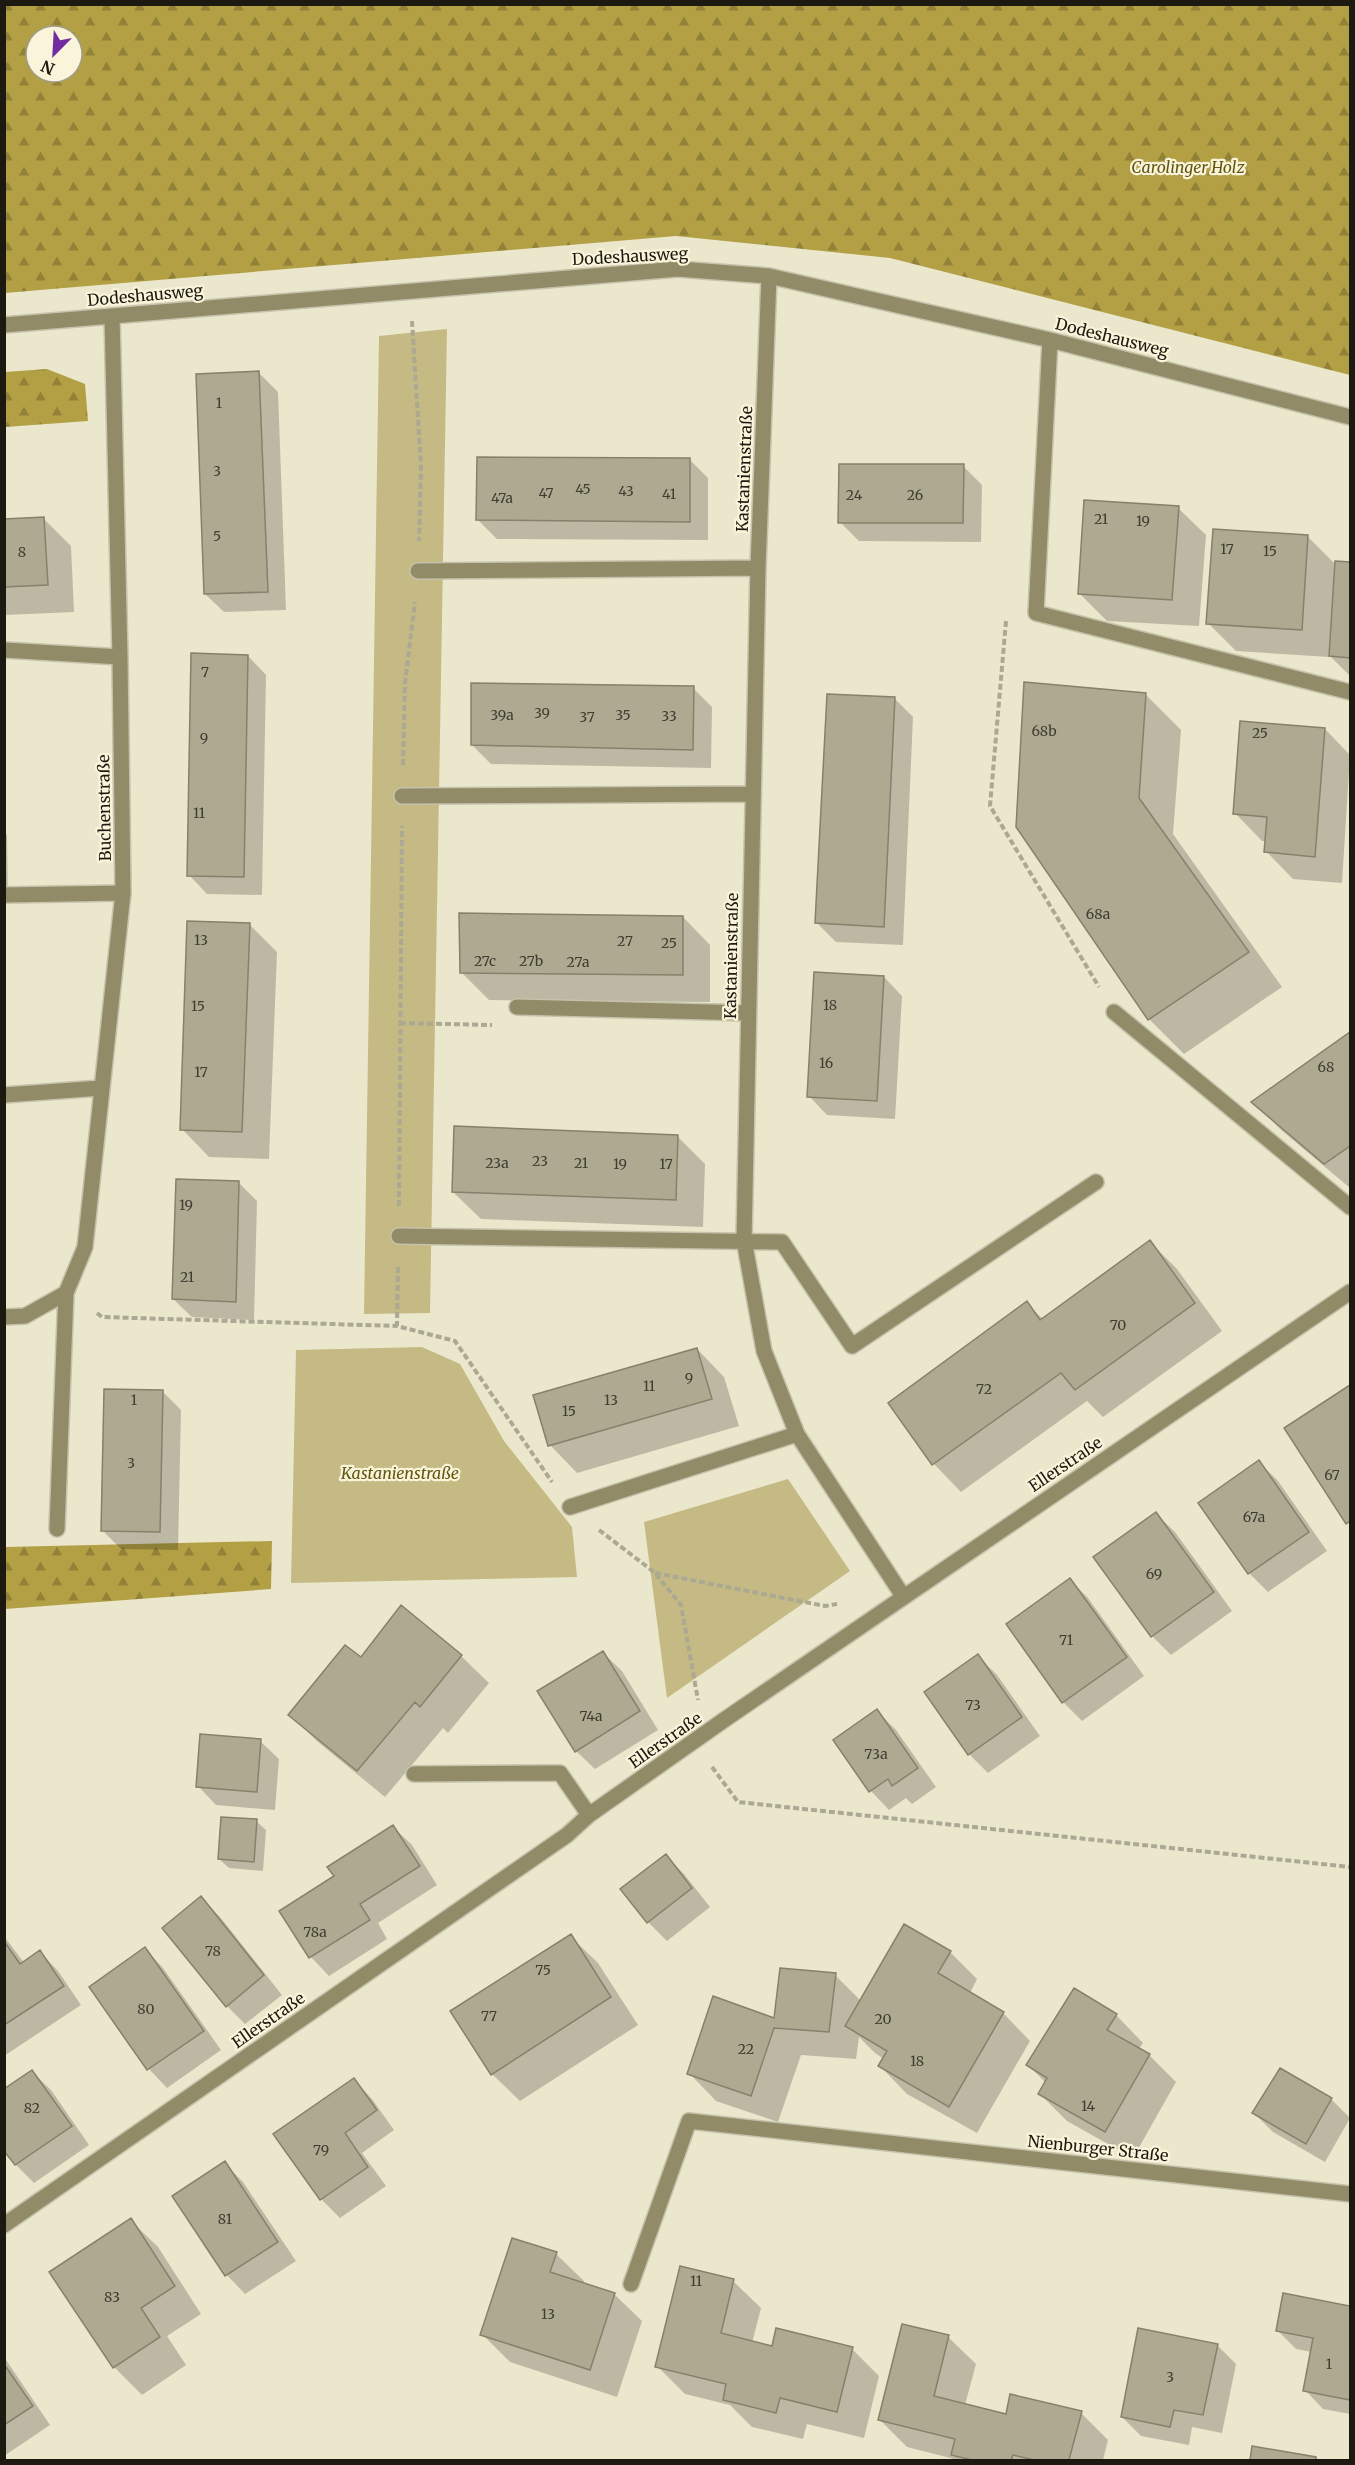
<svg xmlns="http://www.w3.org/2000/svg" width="1355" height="2465" font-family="Merriweather,serif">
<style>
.green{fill:#c5ba84}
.forest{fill:url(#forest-firs);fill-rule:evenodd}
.shadow{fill:#0003}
.building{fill:#aeaa92;stroke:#85816a;stroke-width:1.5}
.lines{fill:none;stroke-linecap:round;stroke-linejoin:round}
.minor-casing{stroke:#c6c2ab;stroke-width:18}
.path{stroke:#aba893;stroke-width:4;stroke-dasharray:6 3;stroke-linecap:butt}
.minor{stroke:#928b67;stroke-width:15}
.labels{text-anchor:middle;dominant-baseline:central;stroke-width:4.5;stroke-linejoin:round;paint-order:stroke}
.number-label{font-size:14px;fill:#403d30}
.park-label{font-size:16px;font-style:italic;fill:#625610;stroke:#f9f4da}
.street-label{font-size:16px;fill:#1b1910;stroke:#f9f4da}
</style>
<defs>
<pattern id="forest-firs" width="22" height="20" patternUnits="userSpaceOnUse" patternTransform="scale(1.5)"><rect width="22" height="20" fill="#b3a045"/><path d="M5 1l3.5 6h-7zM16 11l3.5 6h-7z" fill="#918238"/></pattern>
</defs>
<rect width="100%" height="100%" fill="#ebe7cd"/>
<path class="green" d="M447,329L430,1313L364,1314L379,336Z
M422,1347L460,1364L504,1441L572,1527L577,1577L291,1583L296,1350Z
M788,1479L850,1571L667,1698L644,1522Z"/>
<path class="forest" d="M5,4L1350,5V375L890,258L676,236L5,293ZM36,36H72V72H36Z
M47,369L85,384L88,421L5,427V372Z
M272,1541L271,1589L5,1609V1547Z"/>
<path class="shadow" d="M259,373L278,392L286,610L224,612L205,594Z
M689,459L708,478V540L497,539L478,520Z
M963,466L982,485L981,542L859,541L840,522Z
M1178,508L1206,535L1199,626L1107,621L1079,593Z
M43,518L71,546L74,612L4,615V520Z
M1308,537L1336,565V562L1350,563V676L1329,655V657L1236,651L1208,623Z
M248,656L266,675L262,895L207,894L189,875Z
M693,688L712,707L711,768L491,764L472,745Z
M1146,695L1181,730L1173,834L1282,987L1184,1054L1149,1019L1018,826Z
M895,699L913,717L903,945L836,942L817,923Z
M1325,729L1350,755L1342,883L1293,879L1266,851L1267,841H1262L1235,813Z
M4,832L7,835L8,898H4Z
M683,917L710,945V1002L489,1000L462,973Z
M249,924L277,952L269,1159L209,1157L182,1129Z
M884,977L902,996L895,1119L827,1115L809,1096Z
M1350,1034V1188L1280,1129L1253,1102Z
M677,1136L705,1164L703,1227L481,1219L453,1192Z
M239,1183L257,1201L254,1320L192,1317L173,1299Z
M1150,1242L1177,1269L1222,1331L1103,1417L1087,1401L961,1492L934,1464L890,1404L1026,1303L1043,1319Z
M697,1349L724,1377L739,1426L577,1473L550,1445Z
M1350,1387V1526L1286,1428Z
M163,1392L181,1410L178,1550L121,1549L102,1530Z
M1259,1462L1278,1481L1327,1551L1268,1592L1250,1574L1200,1503Z
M1156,1514L1175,1532L1232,1611L1171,1655L1152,1636L1095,1558Z
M1070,1580L1088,1598L1144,1676L1082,1721L1063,1702Z
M401,1608L461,1656L489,1683L448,1733L443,1728L385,1797L318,1742L290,1715L361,1659Z
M603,1653L622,1671L658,1730L595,1769L576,1751Z
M978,1656L997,1675L1040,1736L988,1773L969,1754Z
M877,1711L896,1730L936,1787L912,1804L906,1798L889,1810L871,1791L835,1740Z
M260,1741L279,1759L275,1810L216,1805L198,1786Z
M256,1821L266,1830L263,1871L229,1868L219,1859Z
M393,1827L412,1845L437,1885L378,1923L387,1939L329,1976L311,1957L281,1911L336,1876Z
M666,1856L684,1874L710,1907L667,1941L648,1922Z
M201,1898L220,1917L282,1995L245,2024L227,2006Z
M4,1936L24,1963L40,1952L58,1971L81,2005L4,2056Z
M570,1936L598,1963L638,2025L520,2101L492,2074Z
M145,1949L163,1968L221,2050L167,2088L149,2069L91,1987Z
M950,1952L977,1979L970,1993L1003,2013L1030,2041L977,2133L907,2094L880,2066L884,2059L875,2053L859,2037L856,2059L801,2055L778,2122L716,2101L689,2073L775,2020L835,1975L861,2001Z
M1116,2015L1143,2043L1139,2049L1149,2055L1176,2082L1133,2158L1067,2121L1040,2094L1046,2083L1028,2065Z
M32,2072L51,2090L89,2145L34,2183L16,2165L4,2148Z
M354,2080L372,2099L394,2130L362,2153L386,2186L340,2218L321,2199Z
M1331,2099L1350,2118L1325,2162L1273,2132L1254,2113Z
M224,2163L243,2182L296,2261L245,2294L227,2275L174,2196Z
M130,2220L158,2247L201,2314L167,2336L186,2365L142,2395L114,2367Z
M556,2254L584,2281L583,2284L614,2294L642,2321L617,2397L510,2362L482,2334Z
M733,2281L761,2308L752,2343L773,2348L852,2349L879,2376L864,2438L807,2424L803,2439L752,2427L730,2405L685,2394L657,2366Z
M1284,2294L1350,2307V2414L1323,2409L1305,2390L1312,2352L1296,2349L1277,2330Z
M948,2337L976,2364L965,2405L1007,2416L1081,2413L1108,2440L1103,2460H958L907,2447L880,2420Z
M1217,2345L1236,2364L1222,2433L1192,2427L1189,2445L1141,2436L1122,2417Z
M4,2357L50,2425L4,2456Z
M1253,2448L1316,2458L1318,2460H1251Z"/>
<path class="building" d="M259,371L268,592L204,594L196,374Z
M477,457L690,458V522L476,520Z
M839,464H964L963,523H838Z
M1084,500L1179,506L1172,600L1078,594Z
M44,517L48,585L4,587V519Z
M1213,529L1308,535L1302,630L1206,624Z
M1335,561L1350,562V658L1329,656Z
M191,653L248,655L244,877L187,876Z
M1024,682L1146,693L1139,798L1249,952L1148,1020L1016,827Z
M471,683L694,686L693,750L471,745Z
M827,694L895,697L884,927L815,923Z
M1240,721L1325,728L1315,857L1264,852L1267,817L1233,814Z
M459,913L683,916V975L460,973Z
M187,921L250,923L242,1132L180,1130Z
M814,972L884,976L877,1101L807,1097Z
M1350,1032V1146L1324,1164L1251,1102Z
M454,1126L678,1135L676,1200L452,1192Z
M176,1179L239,1181L236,1302L172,1299Z
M1150,1240L1195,1303L1075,1390L1061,1373L932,1465L888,1403L1027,1301L1040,1320Z
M697,1348L712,1399L548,1446L533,1395Z
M1350,1385V1521L1346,1524L1284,1428Z
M104,1389L163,1390L160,1532L101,1531Z
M1259,1460L1309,1532L1248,1574L1198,1503Z
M1156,1512L1214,1592L1151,1637L1093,1557Z
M1070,1578L1127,1657L1062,1703L1006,1624Z
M401,1605L462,1655L420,1707L415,1702L357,1771L288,1715L345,1645L361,1657Z
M603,1651L640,1711L575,1752L537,1691Z
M978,1654L1022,1717L968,1755L924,1692Z
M877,1709L918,1768L892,1786L888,1779L869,1792L833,1740Z
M200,1734L261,1739L257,1792L196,1787Z
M221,1817L257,1819L254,1862L218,1859Z
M393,1825L420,1866L360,1904L370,1920L309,1958L279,1911L334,1876L327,1867Z
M666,1854L692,1888L647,1923L620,1889Z
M201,1896L264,1975L226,2007L162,1928Z
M904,1924L951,1951L938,1973L1004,2012L949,2107L878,2066L887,2051L845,2026Z
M571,1934L611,1997L491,2075L450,2011Z
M4,1941L20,1964L40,1950L64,1986L4,2025Z
M145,1947L204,2031L147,2070L89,1987Z
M780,1968L836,1973L829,2032L774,2028L751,2096L687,2074L713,1996L774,2018Z
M1074,1988L1117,2014L1107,2030L1150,2054L1105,2132L1038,2094L1047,2078L1026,2065Z
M1280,2068L1332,2098L1306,2144L1252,2113Z
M32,2070L72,2126L15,2165L4,2151V2089Z
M354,2078L377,2110L345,2133L368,2167L320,2200L273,2134Z
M225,2161L278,2242L225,2276L172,2196Z
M131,2218L175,2286L141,2308L160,2337L113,2368L49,2272Z
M512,2238L557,2252L550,2272L615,2293L590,2370L480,2335Z
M680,2266L734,2279L721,2333L772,2346L776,2328L853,2347L837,2412L780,2398L776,2413L723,2400L726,2384L655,2367Z
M1283,2293L1350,2306V2400L1303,2391L1313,2338L1276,2331Z
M902,2324L949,2335L934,2396L1006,2414L1010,2394L1082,2411L1069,2460H1034L1013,2455L1011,2460H972L951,2455L955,2439L878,2420Z
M1138,2328L1218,2344L1203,2415L1174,2410L1170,2427L1121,2417Z
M4,2364L33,2406L4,2425Z
M1252,2446L1316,2457V2460H1250Z"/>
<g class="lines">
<defs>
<path id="minor" d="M769,276L758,568L744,1240L764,1351L797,1434L903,1596
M4,325L678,269L769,276L1050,340L1350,417
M1050,340L1036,613L1350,692
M418,571L758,568
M4,650L120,657
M402,796L752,794
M4,895L123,893
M517,1007L748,1013
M1114,1012L1350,1207
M4,1095L101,1088
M399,1236L782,1242L852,1346L1096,1182
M4,1317L25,1316L66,1293
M570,1507L797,1434
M57,1529L66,1293L85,1247L123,893L120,657L112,316
M414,1774L560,1773L589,1815
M4,2225L567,1835L589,1815L724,1720L1350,1292
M631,2284L689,2121L1350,2194"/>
</defs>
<use href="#minor" class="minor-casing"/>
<path class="path" d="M412,321L421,467L419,541
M1006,621L990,806L1099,987
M403,765L405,683L415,602
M400,1023L492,1025
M399,1206L402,826
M398,1267L397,1326L455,1341L552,1482
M97,1313L102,1317L397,1326
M599,1530L654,1572L681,1605L698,1700
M655,1573L825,1606L837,1604
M712,1767L738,1802L1350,1867"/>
<use href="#minor" class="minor"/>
</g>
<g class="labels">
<g class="number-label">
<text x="219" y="403">1</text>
<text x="217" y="471">3</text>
<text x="583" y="489">45</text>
<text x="626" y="491">43</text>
<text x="546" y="493">47</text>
<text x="669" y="494">41</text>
<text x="854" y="495">24</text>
<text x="915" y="495">26</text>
<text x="502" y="498">47a</text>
<text x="1101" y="519">21</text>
<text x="1143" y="521">19</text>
<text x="217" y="536">5</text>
<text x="1227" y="549">17</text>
<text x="1270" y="551">15</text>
<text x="22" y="552">8</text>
<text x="205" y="672">7</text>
<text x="542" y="713">39</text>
<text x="502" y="715">39a</text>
<text x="623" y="715">35</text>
<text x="669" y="716">33</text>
<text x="587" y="717">37</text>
<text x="1044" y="731">68b</text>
<text x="1260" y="733">25</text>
<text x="204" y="738">9</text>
<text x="199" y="813">11</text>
<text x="1098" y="914">68a</text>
<text x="201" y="940">13</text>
<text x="625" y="941">27</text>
<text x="669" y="943">25</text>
<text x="485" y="961">27c</text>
<text x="531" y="961">27b</text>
<text x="578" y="962">27a</text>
<text x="830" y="1005">18</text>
<text x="198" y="1006">15</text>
<text x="826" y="1063">16</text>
<text x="1326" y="1067">68</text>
<text x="201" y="1072">17</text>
<text x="540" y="1161">23</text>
<text x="497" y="1163">23a</text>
<text x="581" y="1163">21</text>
<text x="620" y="1164">19</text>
<text x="666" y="1164">17</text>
<text x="186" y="1205">19</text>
<text x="187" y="1277">21</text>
<text x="1118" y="1325">70</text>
<text x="689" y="1378">9</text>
<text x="649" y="1386">11</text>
<text x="984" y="1389">72</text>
<text x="134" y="1400">1</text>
<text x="611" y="1400">13</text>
<text x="569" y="1411">15</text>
<text x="131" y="1463">3</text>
<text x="1332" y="1475">67</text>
<text x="1254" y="1517">67a</text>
<text x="1154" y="1574">69</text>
<text x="1066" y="1640">71</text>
<text x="973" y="1705">73</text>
<text x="591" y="1716">74a</text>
<text x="876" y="1754">73a</text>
<text x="315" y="1932">78a</text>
<text x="213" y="1951">78</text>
<text x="543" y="1970">75</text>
<text x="146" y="2009">80</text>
<text x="489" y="2016">77</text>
<text x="883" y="2019">20</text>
<text x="746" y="2049">22</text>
<text x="917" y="2061">18</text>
<text x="1088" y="2106">14</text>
<text x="32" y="2108">82</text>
<text x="321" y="2150">79</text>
<text x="225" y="2219">81</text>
<text x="696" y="2281">11</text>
<text x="112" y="2297">83</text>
<text x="548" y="2314">13</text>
<text x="1329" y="2364">1</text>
<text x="1170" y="2377">3</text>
</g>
<g class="park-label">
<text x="1188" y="167">Carolinger Holz</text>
<text x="400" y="1473">Kastanienstraße</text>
</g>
<g class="street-label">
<text transform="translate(630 256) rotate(-3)">Dodeshausweg</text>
<text transform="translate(145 295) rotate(-5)">Dodeshausweg</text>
<text transform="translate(1112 337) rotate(14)">Dodeshausweg</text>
<text transform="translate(744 469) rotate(-88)">Kastanienstraße</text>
<text transform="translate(104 808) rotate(-91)">Buchenstraße</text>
<text transform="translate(731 956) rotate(-89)">Kastanienstraße</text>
<text transform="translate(1065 1464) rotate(-34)">Ellerstraße</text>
<text transform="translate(665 1740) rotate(-35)">Ellerstraße</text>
<text transform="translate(268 2020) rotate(-35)">Ellerstraße</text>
<text transform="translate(1098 2148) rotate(6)">Nienburger Straße</text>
</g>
</g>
<rect width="1355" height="2465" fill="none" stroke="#1b1910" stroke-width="12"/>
<g transform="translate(54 54) rotate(204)"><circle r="28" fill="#f9f4da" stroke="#a09c89" stroke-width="1.5"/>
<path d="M0-4.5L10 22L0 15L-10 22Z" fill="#722ca0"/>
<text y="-9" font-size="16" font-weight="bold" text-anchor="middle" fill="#1b1910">N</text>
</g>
</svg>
